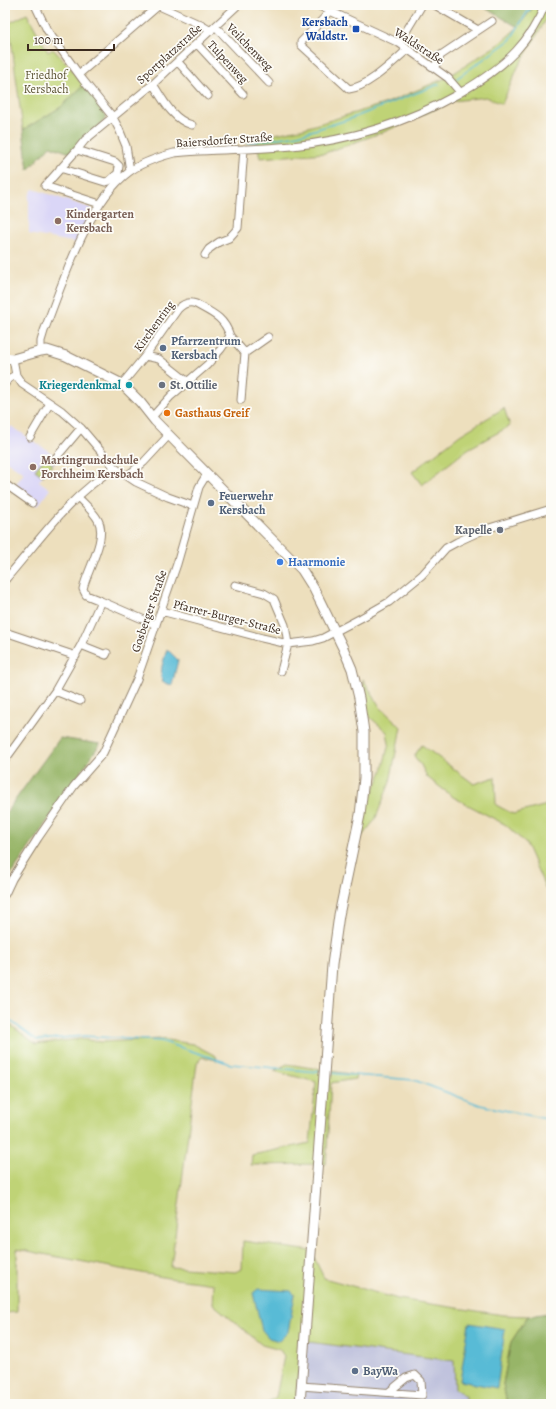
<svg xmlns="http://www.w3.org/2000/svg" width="556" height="1409" font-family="Alegreya,serif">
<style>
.built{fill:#dad6f7}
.industrial{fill:#c0c2dd}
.green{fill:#bfd376;stroke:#7d7e4a}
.forest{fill:#97b567;stroke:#697042}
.water{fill:#58bbd6;stroke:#4a727a}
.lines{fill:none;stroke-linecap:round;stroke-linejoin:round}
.stream{stroke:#58bbd6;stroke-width:1.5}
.minor-casing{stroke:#94846e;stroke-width:9}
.major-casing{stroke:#94846e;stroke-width:11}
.minor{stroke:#fff;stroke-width:7}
.major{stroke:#fff;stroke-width:9}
.transit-dot{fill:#1a4fb4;stroke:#fdfcf7;stroke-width:1.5}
.education-dot{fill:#8d6e63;stroke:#fdfcf7;stroke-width:1.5}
.service-dot{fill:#5c6f8a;stroke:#fdfcf7;stroke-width:1.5}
.culture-dot{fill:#0f9aa8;stroke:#fdfcf7;stroke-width:1.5}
.worship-dot{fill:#6b7280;stroke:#fdfcf7;stroke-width:1.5}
.food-dot{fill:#e8710a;stroke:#fdfcf7;stroke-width:1.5}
.shop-dot{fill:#3f7fe0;stroke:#fdfcf7;stroke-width:1.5}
.labels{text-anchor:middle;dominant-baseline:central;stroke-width:3.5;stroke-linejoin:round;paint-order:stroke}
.transit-label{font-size:12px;font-weight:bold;fill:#164399;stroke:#fdfcf7;text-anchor:end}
.street-label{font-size:12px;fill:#3b2a1e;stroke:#fdfcf7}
.park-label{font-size:12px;fill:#5c5434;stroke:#fdfcf7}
.education-label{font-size:12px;font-weight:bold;fill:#785e54;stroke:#fdfcf7;text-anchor:start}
.service-label{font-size:12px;font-weight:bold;fill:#4e5e75;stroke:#fdfcf7;text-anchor:start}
.culture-label{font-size:12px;font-weight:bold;fill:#0d838f;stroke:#fdfcf7;text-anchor:end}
.worship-label{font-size:12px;font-weight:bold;fill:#5b616d;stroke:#fdfcf7;text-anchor:start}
.food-label{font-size:12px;font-weight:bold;fill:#c56008;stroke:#fdfcf7;text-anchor:start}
.shop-label{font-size:12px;font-weight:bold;fill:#366cbe;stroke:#fdfcf7;text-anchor:start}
</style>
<rect width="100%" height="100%" fill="#fdfcf7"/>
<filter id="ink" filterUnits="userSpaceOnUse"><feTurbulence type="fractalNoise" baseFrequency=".025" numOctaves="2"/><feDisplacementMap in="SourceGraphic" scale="8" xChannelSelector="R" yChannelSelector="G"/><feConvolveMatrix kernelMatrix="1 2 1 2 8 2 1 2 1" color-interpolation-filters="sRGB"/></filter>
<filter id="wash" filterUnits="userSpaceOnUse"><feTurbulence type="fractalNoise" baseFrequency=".012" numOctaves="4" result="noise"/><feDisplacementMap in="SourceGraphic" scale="16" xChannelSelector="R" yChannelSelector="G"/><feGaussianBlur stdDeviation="0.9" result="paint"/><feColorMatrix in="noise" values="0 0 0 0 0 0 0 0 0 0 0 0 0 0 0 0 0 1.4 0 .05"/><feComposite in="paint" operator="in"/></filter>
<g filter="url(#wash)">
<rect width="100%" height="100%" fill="#eddfbd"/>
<path class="built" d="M33,189L93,209L77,243L29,234V196Z
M11,426L59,458L39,481L50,489L38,506L13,488L24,473L5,460V437Z"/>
<path class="industrial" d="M300,1341L455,1361V1389L466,1396V1404H296Z"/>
<path class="green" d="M535,5H551V11L518,67L502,104L486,97L453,101L386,131L325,153L260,158L256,138L305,128L387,103L448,77L500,43L518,27Z
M27,14L48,52L53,49L85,84L61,107L23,130L9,23Z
M504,408L510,426L468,449L422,485L412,472L460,435Z
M45,458L53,464L43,476L35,470Z
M363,679L380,707L401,727L390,782L375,820L357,842L365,798L371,796L382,771L389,743L387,732L365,713Z
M422,745L474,784L495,777L496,805L513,814L551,804V907L549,896L526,844L506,825L453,797L427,777L421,765L414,756Z
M5,1021L36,1044L80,1039L101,1042L161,1039L193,1044L216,1056L217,1060L202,1057L197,1063L171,1267L235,1272L242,1269L243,1241L311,1251L324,1278L398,1299L503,1315L528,1316L511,1342L503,1384L507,1404H466V1396L455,1389L454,1361L301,1341L296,1404H265L276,1397L284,1356L280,1350L262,1345L213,1304L214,1284L168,1278L17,1249V1312L5,1313Z
M287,1064L356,1075L355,1079L331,1083L326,1164L251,1165L252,1155L310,1143L316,1082L274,1071Z"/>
<path class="forest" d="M480,5H535L518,27Z
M85,84L107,117L73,154L50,146L28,170L23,130L61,107Z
M60,738L100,744L5,883V814Z
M549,1313L551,1314V1404H507L503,1384L511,1342L528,1316Z"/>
<path class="water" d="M167,649L178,660L172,685L162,682L163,680L161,678L162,666Z
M258,1289L291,1291L295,1295L288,1332L279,1341L269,1338L262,1330L253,1293Z
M469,1323L505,1329L497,1388L460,1381Z"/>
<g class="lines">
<path class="stream" d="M456,79L510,40L532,5
M247,143L298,135L350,119L439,84
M5,1017L37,1040L84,1036L161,1041L231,1064L319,1072
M329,1073L414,1080L480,1105L551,1120"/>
</g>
</g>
<g filter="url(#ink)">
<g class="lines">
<defs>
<path id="minor" d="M35,5L47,30L83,80L112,116L119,129L126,146L130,171
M157,5L201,25L211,31
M317,5L399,43L448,78L460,92
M435,5L478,30
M329,11L324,18L301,42V45L349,89C368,87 393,62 408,49
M216,27L269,83
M399,43L422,5
M197,44L243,94
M178,62L208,96
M434,68L441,55L492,21
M79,74L158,6
M153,84C163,100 173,120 192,125
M60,168L105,182L109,181L118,173L119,166L115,162L77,150
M100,204L45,186L77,150L85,140L153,84L238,5
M205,255L209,249L219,242L229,238L238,228L244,149
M230,336L245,353L241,400
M41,351V341L44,331C63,283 87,203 129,172C142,162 159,157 174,153C213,149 253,150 292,146C351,140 406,123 458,94C479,82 499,69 516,51C528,38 538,22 545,5
M245,353L268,337
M145,356L159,359L188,382
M13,359L16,375L22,384L62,411L81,428L115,468L136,482L168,497L193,506
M5,384L8,379L16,375
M122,384L145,356L178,309C183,304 189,301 196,304C212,313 224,317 230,336L221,349L207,365L171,396L152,417
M30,437L50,403
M54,460L81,428
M127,476L144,462L169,435
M5,484L32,503
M78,497C84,504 94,512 98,520C108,538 87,570 83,589L86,595L101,601
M5,580C39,541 69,496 115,468
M235,585L264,593L274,599L285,625L288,644L281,671
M161,611L262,638L288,644L313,641L323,638L361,618L389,602L422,575L446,548L457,542L483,530L551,509
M5,632L76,656
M81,645L106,655L107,653
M55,691L80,701
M5,760L55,691L81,645L101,601L156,625
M5,894L12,879L38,838L74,786L103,753L137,679L177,564L199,487L207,474
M301,1386L422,1395L421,1381L415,1375L406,1378L389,1392"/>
<path id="major" d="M5,358L13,359L41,351L47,350L66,356L122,384L140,402L155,421L302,570L314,589L343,648L352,669L359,698L364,732V778L360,815L339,915L332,965L300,1404"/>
</defs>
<use href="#minor" class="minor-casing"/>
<use href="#major" class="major-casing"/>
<use href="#minor" class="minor"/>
<use href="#major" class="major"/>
</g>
</g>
<rect class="transit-dot" x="352" y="25" width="8" height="8" rx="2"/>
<g class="education-dot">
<circle cx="58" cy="221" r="4"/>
<circle cx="33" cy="467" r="4"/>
</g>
<g class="service-dot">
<circle cx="163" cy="348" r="4"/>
<circle cx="211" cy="503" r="4"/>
<circle cx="355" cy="1371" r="4"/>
</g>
<circle class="culture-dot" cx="129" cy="385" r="4"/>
<g class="worship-dot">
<circle cx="162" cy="385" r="4"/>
<circle cx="500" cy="530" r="4"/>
</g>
<circle class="food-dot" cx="167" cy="413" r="4"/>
<circle class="shop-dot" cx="280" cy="562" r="4"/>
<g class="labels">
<g class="transit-label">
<text x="348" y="22">Kersbach<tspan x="348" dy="14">Waldstr.</tspan></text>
</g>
<g class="street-label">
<text transform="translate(419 46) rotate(33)">Waldstraße</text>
<text transform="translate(250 47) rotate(46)">Veilchenweg</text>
<text transform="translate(169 54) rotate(-42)">Sportplatzstraße</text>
<text transform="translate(228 62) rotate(47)">Tulpenweg</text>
<text transform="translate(224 140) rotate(-4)">Baiersdorfer Straße</text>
<text transform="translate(154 326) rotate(-54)">Kirchenring</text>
<text transform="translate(149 611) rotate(-71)">Gosberger Straße</text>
<text transform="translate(227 617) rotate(14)">Pfarrer-Burger-Straße</text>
</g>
<g class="park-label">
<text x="46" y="75">Friedhof<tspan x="46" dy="14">Kersbach</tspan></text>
</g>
<g class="education-label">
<text x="66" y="214">Kindergarten<tspan x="66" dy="14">Kersbach</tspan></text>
<text x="41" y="460">Martingrundschule<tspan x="41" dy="14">Forchheim Kersbach</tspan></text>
</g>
<g class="service-label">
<text x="171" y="341">Pfarrzentrum<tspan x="171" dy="14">Kersbach</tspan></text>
<text x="219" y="496">Feuerwehr<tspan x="219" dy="14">Kersbach</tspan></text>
<text x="363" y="1371">BayWa</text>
</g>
<g class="culture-label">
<text x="121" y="385">Kriegerdenkmal</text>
</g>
<g class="worship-label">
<text x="170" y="385">St. Ottilie</text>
<text x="492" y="530" text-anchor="end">Kapelle</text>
</g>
<g class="food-label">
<text x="175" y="413">Gasthaus Greif</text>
</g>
<g class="shop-label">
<text x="288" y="562">Haarmonie</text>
</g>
</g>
<rect width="556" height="1409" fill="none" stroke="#fdfcf7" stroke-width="20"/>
<path d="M28 44v6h86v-6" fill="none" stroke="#3b2a1e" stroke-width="2"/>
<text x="34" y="44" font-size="12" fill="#3b2a1e" stroke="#fdfcf7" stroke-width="3" paint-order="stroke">100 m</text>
</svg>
